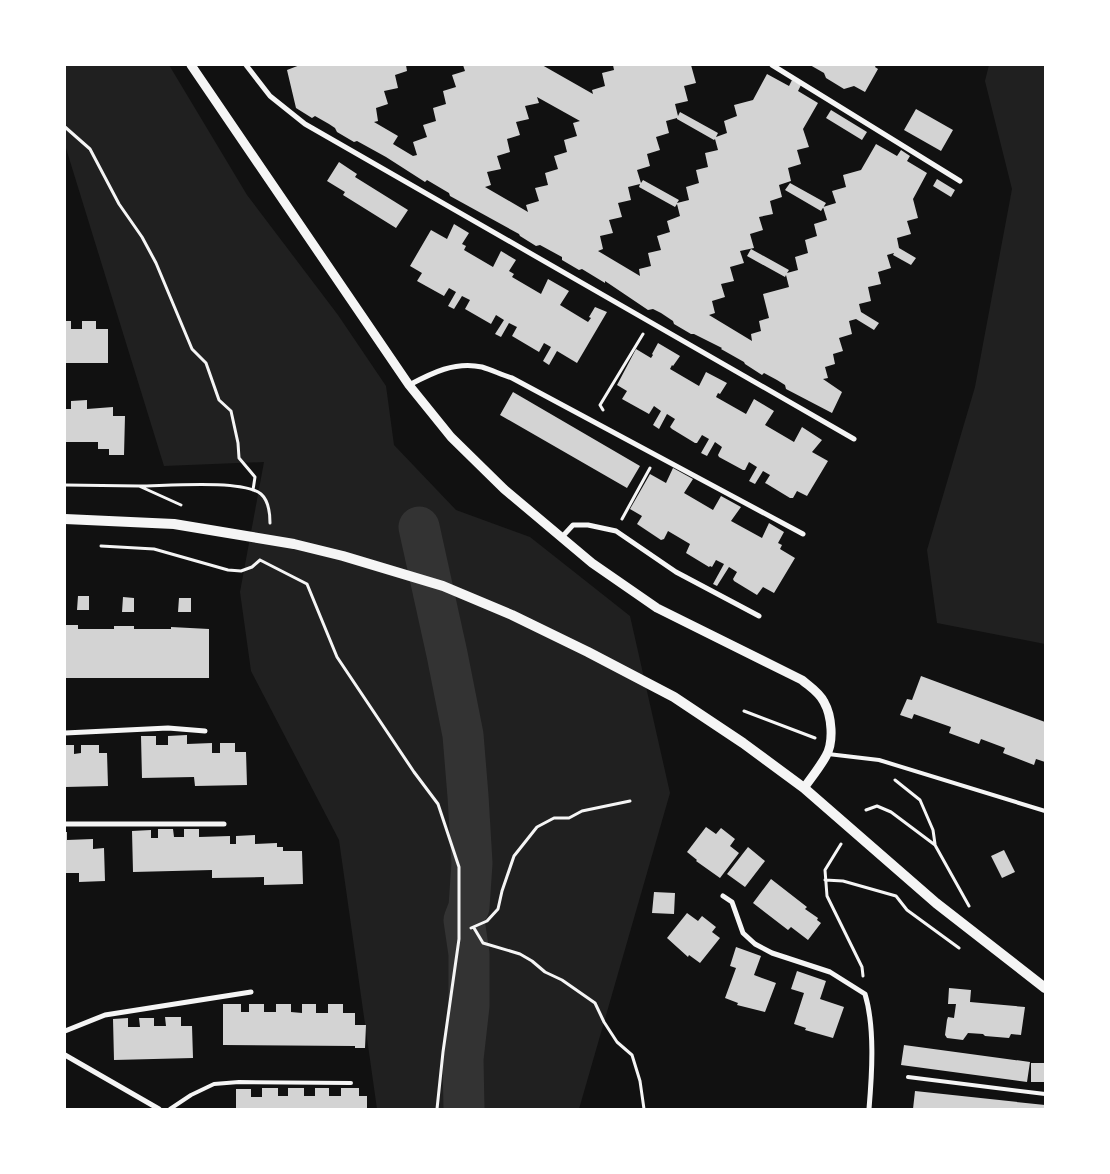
<svg xmlns="http://www.w3.org/2000/svg" width="1110" height="1174" font-family="'Sofia Sans Condensed',sans-serif">
<style>
.green{fill:#202020}
.lines{fill:none;stroke-linecap:round;stroke-linejoin:round}
.river{stroke:#333;stroke-width:41}
.building{fill:#d3d3d3;fill-rule:evenodd}
.path{stroke:#f5f5f5;stroke-width:3}
.service{stroke:#f5f5f5;stroke-width:4}
.minor{stroke:#f5f5f5;stroke-width:5}
.tertiary{stroke:#f5f5f5;stroke-width:9}
.secondary{stroke:#f5f5f5;stroke-width:10}
</style>
<rect width="100%" height="100%" fill="#111"/>
<path class="green" d="M65,65H169L247,195L338,315L386,386L394,445L456,510L530,537L630,616L670,793L579,1109H377L339,840L251,671L240,592L264,462L164,466L65,145Z
M989,65H1045V644L937,623L927,550L975,387L1012,189L985,81Z"/>
<g class="lines">
<path class="river" d="M419,527L447,654L463,735L468,796L472,863L469,907L464,920L469,954V1006L463,1059L464,1109"/>
</g>
<path class="building" d="M300,65H406L407,71L395,75L398,88L384,91L388,104L376,108L378,121L374,122L398,136L393,144L413,156L417,155L413,142L427,137L423,125L436,121L433,108L446,104L443,91L456,87L452,75L465,71L463,65H542L593,94L592,90L605,86L602,73L614,70L613,65H691L696,83L684,86L688,101L675,104L678,116L680,112L718,133L716,137L727,133L724,121L737,116L734,105L753,100L767,74L789,86L792,80L801,85L798,91L818,103L803,129L809,147L797,150L801,164L788,168L791,181L779,185L782,197L770,201L773,214L759,217L763,230L750,234L754,248L740,251L744,263L730,267L734,281L721,284L725,297L712,301L715,313L709,315L752,341L751,334L761,331L759,321L769,318L763,294L789,287L786,275L785,277L747,256L751,249L789,270L787,273L798,270L795,257L808,253L805,240L817,236L814,224L827,220L823,207L836,203L832,191L846,187L843,175L861,170L876,144L897,156L901,150L910,156L907,161L927,173L913,199L918,218L907,221L911,234L897,238L899,248L916,258L911,265L893,255L894,253L887,255L891,268L878,272L881,284L868,287L871,301L859,304L861,312L879,323L874,330L856,319L849,321L852,334L839,338L843,351L833,354L835,364L825,367L828,378L823,379L842,392L832,413L786,389L785,385L777,380L764,373L762,375L745,364L744,362L721,349L722,348L694,334H691L674,324L673,321L661,313L653,309L648,310L605,281V283L582,269L579,270L562,260V257L540,245L536,246L520,236L519,234L450,196L449,193L427,180L425,182L386,157L357,141L354,142L337,132L335,128L329,124L315,116L312,118L296,108L287,70ZM537,97L580,121L573,123L577,136L564,140L567,152L554,156L558,169L545,173L548,185L535,188L539,201L526,205L528,212L485,187L491,185L487,172L501,169L497,156L510,152L507,139L520,135L516,122L529,119L525,106L539,103ZM677,118V119L714,140L715,139L718,150L705,153L708,167L696,170L699,183L686,187L689,200L677,203L679,200L643,180L641,183L637,170L650,166L647,154L660,150L656,137L669,133L666,121ZM640,184L639,187L675,207L677,204L680,216L667,221L670,232L657,236L661,250L648,253L651,266L639,269L640,276L598,251L603,249L600,236L613,233L609,220L622,217L618,203L631,200L628,187Z
M810,65H876L875,67L878,69L865,92L854,86L844,89L826,78L824,73Z
M916,109L953,130L941,151L904,130Z
M831,110L867,132L862,140L826,118Z
M339,162L357,174L355,177L408,210L396,228L343,195L345,192L327,181Z
M937,179L955,190L951,197L933,186Z
M790,183L826,203L821,211L785,190Z
M454,224L469,233L462,244L466,246L464,250L493,267L501,251L516,260L509,271L514,274L512,277L541,294L548,279L569,291L560,305L588,322L591,318L589,317L595,307L607,312L577,363L557,351L549,365L543,361L551,347L544,343L539,352L512,336L517,327L509,323L501,337L495,334L504,320L496,315L491,324L465,309L470,300L462,296L454,309L448,306L456,292L449,288L444,296L417,281L422,273L410,266L431,230L447,239Z
M65,321H71V329H82V321H96V329H108V363H65Z
M658,343L680,356L673,366L672,365L670,369L699,386L706,372L727,383L720,394L718,393L716,397L746,414L754,399L774,411L765,425L794,442L802,427L822,440L812,452L828,461L807,496L797,491L793,498H790L767,484L765,483L770,475L763,471L755,484L749,481L757,467L749,462L745,470H743L719,457L718,455L722,447L715,442L707,456L701,453L709,439L702,435L697,443H695L672,429L670,427L675,419L667,414L659,429L653,425L661,411L654,406L649,414L622,399L627,391L617,385L636,349L651,358L653,355L652,354Z
M513,392L640,466L627,488L500,415Z
M87,400V409L113,407V416H125L124,455H109V449H98V442H65V409H71V401Z
M673,468L693,479L684,493L713,510L721,496L741,507L731,521L762,538L769,523L784,532L778,543L782,545L780,549L795,558L774,593L763,587L757,595L734,581L733,579L737,572L729,567L717,586L713,584L724,564L716,560L712,567L710,566L709,567L686,553L690,544L668,531L664,539L661,540L637,524L642,516L630,509L650,474L666,483Z
M78,596H89V610H77Z
M123,597L134,598V612H122Z
M179,598H191V612H178Z
M65,625H78V629H114V626H134V629H171V627L209,629V678H65Z
M921,676L1045,722V762L1036,759L1034,765L1003,753L1005,748L981,739L979,744L949,733L951,727L914,714L912,719L900,715L907,699L912,700Z
M187,735V744L212,743V753H220V743H235V752H246L247,785L195,786L194,777L142,778L141,736H156V745H168V736Z
M65,745H74V754L81,753V745H99V753H107L108,786L65,787Z
M706,827L716,834L721,828L735,839L730,846L739,853L720,878L696,861L697,860L687,852Z
M158,829H173L174,837H184V829H199V837L230,836V844H236V836L255,835V844L277,843V847H283V851H302L303,884L264,885V877L212,878V870L133,872L132,831L151,830V838H158Z
M65,832H67V840L93,839V849L104,848L105,881L79,882V873H65Z
M748,847L765,861L745,887L727,874Z
M1004,850L1015,872L1002,878L991,856Z
M771,879L807,907L805,909L818,918L817,920L821,923L808,940L791,927L788,930L753,903Z
M654,892L675,893L674,914L652,913Z
M687,913L698,921L702,916L716,927L712,932L720,938L700,963L689,955L688,957L667,938Z
M736,947L761,956L754,975L776,983L765,1012L737,1005L738,1003L725,998L736,968L730,966Z
M797,971L826,981L820,999L844,1007L833,1038L805,1030L806,1028L794,1024L804,993L791,989Z
M949,988L971,990L970,1002L1025,1007L1021,1035L1011,1034L1009,1038L985,1036L983,1034L968,1033L963,1040L947,1038L945,1035L947,1020L948,1017L954,1018L956,1004H948Z
M223,1004H241V1012H249V1004H264V1012H276V1004H291V1012L302,1013V1004H316V1013H328V1004H343V1013H355V1025H366L365,1048H355V1046L223,1045Z
M165,1017H181V1026H192L193,1058L114,1060L113,1019L128,1018V1027H140L139,1018H154V1026H166Z
M904,1045L1030,1062L1027,1082L901,1065Z
M1031,1063H1045V1082H1031Z
M262,1088H278V1096H288V1088H304V1096H315V1088H329V1096H341V1088H359V1096H367V1109H236V1089H251V1097H262Z
M915,1091L1045,1105V1109H913Z"/>
<g class="lines">
<path class="path" d="M65,127L90,149L119,204L142,237L156,263L192,349L206,363L219,400L231,411L238,443L239,458L255,477L253,490
M603,410L600,405L643,334
M65,485L139,486L181,505
M139,486C164,486 243,479 261,494C269,501 270,513 270,523
M622,519L650,468
M101,546L154,549L228,570L241,571L252,567L260,560
M260,560L307,584L337,657L414,772L438,804L459,867V939L443,1052L437,1109
M744,711L815,738
M895,780L920,800L933,830L935,844
M866,810L877,806L891,812L935,845L969,906
M841,844L825,870L827,896L862,967L863,976
M825,880L843,881L896,896L907,910L959,948
M471,928L487,921L498,909L502,891L514,856L537,827L554,818H569L582,811L630,801
M474,928L483,943L520,954L532,961L545,972L562,980L595,1003L604,1022L617,1042L632,1055L640,1081L644,1109"/>
<path class="service" d="M828,754L879,760L1045,811
M908,1077L1045,1094
M170,1109L191,1095L214,1084L239,1082L351,1083"/>
<path class="minor" d="M246,65L270,96L305,124L854,439
M772,65L960,181
M409,385C432,373 455,361 482,367C492,370 502,375 512,378L803,534
M561,538L573,525H588L616,531L676,572L759,616
M65,733L168,728L205,731
M65,824H224
M723,896L732,902L743,933L755,944L772,953L830,972L865,994C875,1027 872,1074 869,1109
M65,1031L105,1015L251,992
M65,1055L159,1109"/>
<path class="tertiary" d="M191,65L409,385L451,437L504,489L592,563L657,608L802,680C810,687 819,692 824,702C832,716 834,742 826,756C820,767 811,778 804,788"/>
<path class="secondary" d="M65,519L174,524L294,544L343,556L443,586L512,615L588,652L674,697L743,743L804,788L936,903L1045,988"/>
</g>
<rect width="1110" height="1174" fill="none" stroke="#ffffff" stroke-width="132"/>
</svg>
